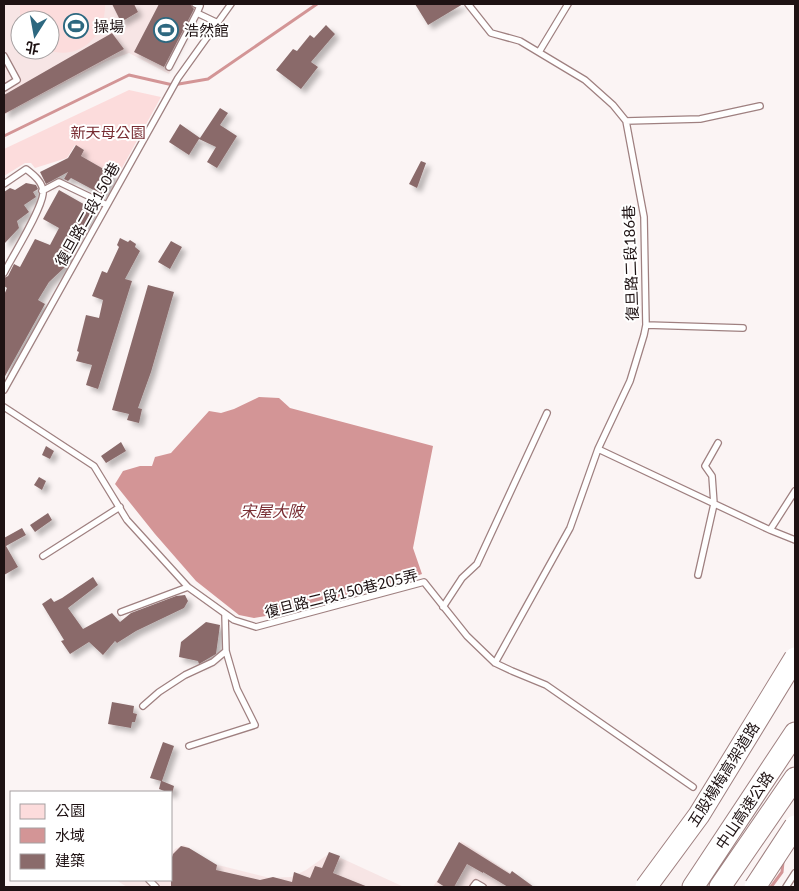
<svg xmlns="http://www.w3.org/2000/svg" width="799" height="891" font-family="Lato,'Noto Sans TC',sans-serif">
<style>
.built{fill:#f7e5e5;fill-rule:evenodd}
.green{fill:#fcdcdc}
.water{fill:#d39596}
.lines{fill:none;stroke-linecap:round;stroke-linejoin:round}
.stream{stroke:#d39596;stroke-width:3}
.building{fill:#8a6b6b;filter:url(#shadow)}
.lane-casing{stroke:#9f8080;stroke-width:8}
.highway-casing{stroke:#9f8080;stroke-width:23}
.lane{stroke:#fff;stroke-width:5.5}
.highway{stroke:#fff;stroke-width:21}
.highway-bridge-casing{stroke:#9f8080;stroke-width:23;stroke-linecap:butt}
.highway-bridge{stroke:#fff;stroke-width:21}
.labels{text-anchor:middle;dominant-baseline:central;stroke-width:4;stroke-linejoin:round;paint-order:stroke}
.poi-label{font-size:15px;fill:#1e1213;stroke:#fff;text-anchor:start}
.park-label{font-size:15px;fill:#772c32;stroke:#fff}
.street-label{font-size:15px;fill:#1e1213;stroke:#fff}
.water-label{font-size:16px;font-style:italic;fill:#792e34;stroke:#fff}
</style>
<defs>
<filter id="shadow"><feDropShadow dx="4.5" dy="4.5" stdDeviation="2.5" flood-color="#0004"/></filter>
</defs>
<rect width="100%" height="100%" fill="#fbf4f4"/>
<path class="built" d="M4,4H199L202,6L169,74L129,53L107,61L4,115ZM20,20H50V50H20Z
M461,841L532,887H433Z
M184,845L214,864L270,878L291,877L306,870L330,853L404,887H127L116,880H171V854L175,849Z"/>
<path class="green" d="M20,4H105C106,36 80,61 47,50H50V20H20Z
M129,90L161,97L117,177L81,156L84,150L75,145L67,158L35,168L31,163H25L4,176V149Z"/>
<path class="water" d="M259,397L279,398L290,408L433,446L413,548L422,574L324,606L254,618L239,615L196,581L155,534L115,484L123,471L140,466H152L155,457L171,453L209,411L221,413L234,409Z"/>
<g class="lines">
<path class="stream" d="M4,136L129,75L173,85L208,79L317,4
M771,887L782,872L783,862"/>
</g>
<path class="building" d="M112,4H134L138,12L121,22Z
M159,4H190L194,9L164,67L134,52Z
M415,4H463L428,25Z
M326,25L335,34L311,62L318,67L301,89L276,70L293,49L297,51L310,35L314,38Z
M112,33L124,49L4,114V95Z
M220,108L228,113L220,125L237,136L217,168L207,162L216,147L199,139L189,155L169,142L180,124L200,138Z
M76,145L84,150L81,156L114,175L103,195L71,178L68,181L64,179L68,172L46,184L40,172L68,158Z
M421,161L426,163L417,188L409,184Z
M26,183L36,185L38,189L33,192L36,197L24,205L29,212L17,221L19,228L4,244V192L10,188L15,190Z
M59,190L94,210L85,227L82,225L67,254L71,256L65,267L49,282L38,300L45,304L4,378V295L7,288L4,286V278L8,276L14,264L20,267L35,239L50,245L59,228L43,219Z
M120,238L128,242L130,240L136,244L135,247L140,251L125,279L132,281L98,389L86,385L92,365L76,361L79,352L77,351L86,315L99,318L103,300L92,296L102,271L107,273L119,247L117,245Z
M171,241L182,247L170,269L158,262Z
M148,285L174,292L151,372L138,408L142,409L139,423L127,420L129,414L112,410Z
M121,442L126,451L106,463L101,456Z
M46,446L54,451L50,459L42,455Z
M39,477L46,481L42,490L34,485Z
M48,513L52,520L35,532L30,525Z
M22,528L26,535L6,546L18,567L4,575V538Z
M93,577L98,585L68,608L83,629L112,613L120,622L131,613L176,596L185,595L188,601L184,608L136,631L117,643L115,641L103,655L89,642L70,654L61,641L64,640L42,604L51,598L54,602L62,598Z
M206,622L220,625L216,654L199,664L198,661L179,657L181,642Z
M112,702L134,706L133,713L137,714L135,722H132L131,728L108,724Z
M163,742L174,746L162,781L174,786L172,794L159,789L161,781L150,778Z
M459,842L510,874L512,871L534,887H508L483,872V873L467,864L454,887H445L437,882Z
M181,846L189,848L217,865L216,870L260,880L273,877L292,882L294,872L310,878L315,866L322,868L329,852L340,856L333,873L368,887H171V860L173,854Z"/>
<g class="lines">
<defs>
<path id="lane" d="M195,4L200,6L197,13
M468,4L491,33L520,41L585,80L613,105L626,121L644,217L646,325L644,335L630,381L598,449L570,528L495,663
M539,52L568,4
M4,56L17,80L4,88
M169,67L197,13L218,23
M626,121L700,119L760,106
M4,184L26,169C34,175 44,183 43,194C41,211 13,255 4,273
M42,191L59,182L107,205
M646,325L743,328
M4,390L178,78L231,4
M4,407L94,466L127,520L188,587L234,620L256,627L424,582L467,636L495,663L512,671L546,685L693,787
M598,449L770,530L795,540
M770,530L795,491
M43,556L120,507
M698,575L714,504L712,476L705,466L718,443
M443,607L462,578L477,564L547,413
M121,612L188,587
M143,706L159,692L185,675L213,662L226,651
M189,746L255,725L237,689L226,651L225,614
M149,880L156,887
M473,887L476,883L483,887
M786,887L795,873"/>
<path id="highway" d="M693,887L795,733
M720,887L795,778"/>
</defs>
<use href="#lane" class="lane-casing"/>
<use href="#highway" class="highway-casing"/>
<use href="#lane" class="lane"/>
<use href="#highway" class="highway"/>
<defs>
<path id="highway-bridge" d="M646,887L699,815L795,658
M755,887L795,826"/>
</defs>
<use href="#highway-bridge" class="highway-bridge-casing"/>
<use href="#highway-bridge" class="highway-bridge"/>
</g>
<defs>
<symbol id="stadium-ring" viewBox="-11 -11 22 22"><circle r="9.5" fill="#fff" stroke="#2d6880" stroke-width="1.5"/><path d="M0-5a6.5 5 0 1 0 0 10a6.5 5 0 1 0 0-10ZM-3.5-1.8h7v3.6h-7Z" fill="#2d6880"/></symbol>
</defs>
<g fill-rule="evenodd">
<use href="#stadium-ring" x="62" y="12" width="28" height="28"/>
<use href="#stadium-ring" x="152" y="16" width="28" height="28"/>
</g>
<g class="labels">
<g class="poi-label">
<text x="94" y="26">操場</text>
<text x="184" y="30">浩然館</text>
</g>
<g class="park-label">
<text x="108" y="132">新天母公園</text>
</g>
<g class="street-label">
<text transform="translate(87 214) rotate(-61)">復旦路二段150巷</text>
<text transform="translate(630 263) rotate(-92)">復旦路二段186巷</text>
<text transform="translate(341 593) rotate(-14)">復旦路二段150巷205弄</text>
<text transform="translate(723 774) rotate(-58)">五股楊梅高架道路</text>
<text transform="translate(744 810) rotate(-56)">中山高速公路</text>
</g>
<g class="water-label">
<text x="272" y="510">宋屋大陂</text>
</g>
</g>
<rect width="799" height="891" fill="none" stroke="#1e1213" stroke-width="10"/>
<rect x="10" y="791" width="162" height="90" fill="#ffffff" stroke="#a5a0a1"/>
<rect x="20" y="804" width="25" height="15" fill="#fcdcdc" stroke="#a5a0a1"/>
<text x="55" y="816" font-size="15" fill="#1e1213">公園</text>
<rect x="20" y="828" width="25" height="15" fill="#d39596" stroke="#a5a0a1"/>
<text x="55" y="841" font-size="15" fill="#1e1213">水域</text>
<rect x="20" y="854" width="25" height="15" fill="#8a6b6b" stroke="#a5a0a1"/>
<text x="55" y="866" font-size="15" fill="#1e1213">建築</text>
<g transform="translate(35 35) rotate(191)"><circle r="24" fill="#ffffff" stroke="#a5a0a1"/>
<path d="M0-4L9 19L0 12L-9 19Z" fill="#2d6880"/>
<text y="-8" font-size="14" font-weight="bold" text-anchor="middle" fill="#1e1213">北</text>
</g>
</svg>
